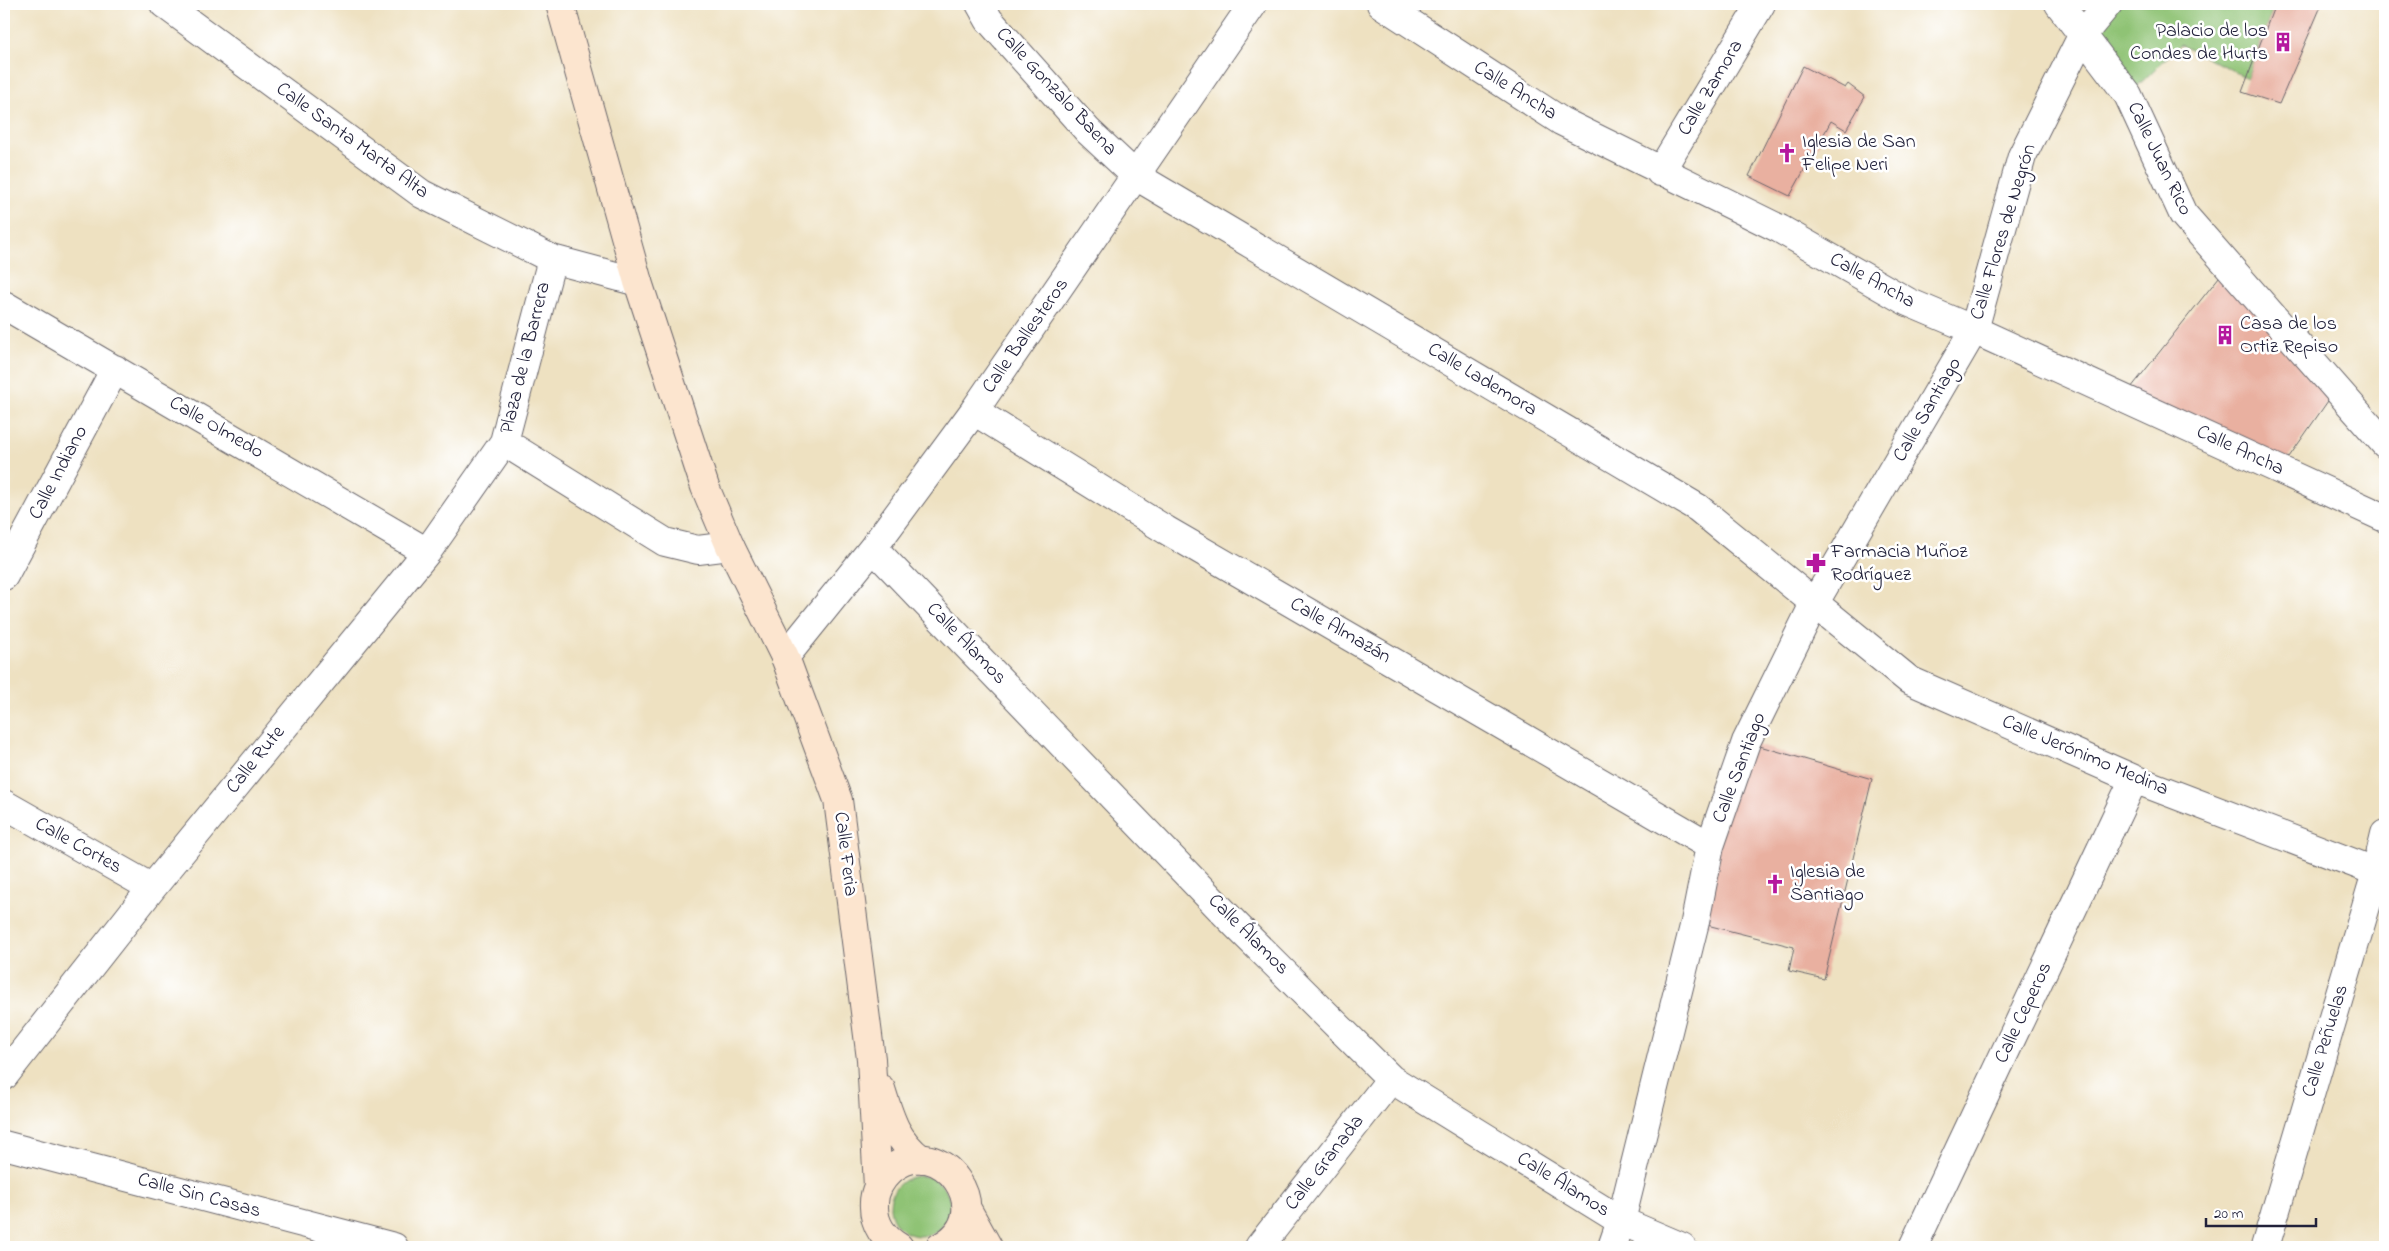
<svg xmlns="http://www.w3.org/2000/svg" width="2389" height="1251" font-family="'Indie Flower',sans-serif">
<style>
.green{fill:#8fc374;stroke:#587258}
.building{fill:#e9b0a0}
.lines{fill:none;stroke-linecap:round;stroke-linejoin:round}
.street-casing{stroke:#69656a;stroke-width:30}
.secondary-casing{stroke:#69656a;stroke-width:30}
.street{stroke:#fff;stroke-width:28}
.secondary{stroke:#fce5cf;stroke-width:28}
.labels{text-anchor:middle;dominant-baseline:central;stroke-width:5;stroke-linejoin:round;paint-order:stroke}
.poi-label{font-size:20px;fill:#22223b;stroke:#fff;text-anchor:start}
.street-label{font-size:20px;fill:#22223b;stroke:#fff}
</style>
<rect width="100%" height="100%" fill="#fff"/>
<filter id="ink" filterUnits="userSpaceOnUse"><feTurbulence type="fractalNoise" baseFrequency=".02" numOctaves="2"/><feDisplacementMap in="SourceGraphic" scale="10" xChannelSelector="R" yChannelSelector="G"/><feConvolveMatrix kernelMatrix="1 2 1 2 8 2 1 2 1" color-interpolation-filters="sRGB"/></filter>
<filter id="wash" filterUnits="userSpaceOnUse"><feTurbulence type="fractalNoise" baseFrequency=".0096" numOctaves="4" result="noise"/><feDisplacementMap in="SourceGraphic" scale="20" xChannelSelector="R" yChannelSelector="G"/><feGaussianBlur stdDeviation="1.12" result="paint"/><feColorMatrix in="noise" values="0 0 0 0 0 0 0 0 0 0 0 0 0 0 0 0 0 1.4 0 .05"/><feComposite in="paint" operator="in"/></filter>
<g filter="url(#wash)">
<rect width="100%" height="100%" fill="#eee1c1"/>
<path class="green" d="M2108,4H2275L2247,78L2181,44L2128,95L2083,34Z
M890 1206a30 30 0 1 1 60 0a30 30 0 1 1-60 0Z"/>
<g id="blocks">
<path class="building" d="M2275,4H2322L2279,104L2242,92Z
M1803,66L1845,88L1848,84L1865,97L1846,130L1831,121L1790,196L1749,176Z
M2223,272L2330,398L2280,470L2123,398Z
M1746,742L1872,779L1824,979L1789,971L1794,947L1695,922Z"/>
</g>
</g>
<g filter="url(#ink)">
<use href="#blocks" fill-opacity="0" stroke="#69656a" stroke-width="1"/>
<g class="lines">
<defs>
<path id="street" d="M164,4L422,194L552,259L638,282
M980,4L989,20L1088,131L1136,176L1698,508L1909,680L2134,779L2385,875
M1381,4L1561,121L1780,229L1908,302L1974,330L2385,518
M2059,4L2128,95L2183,214L2385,444
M1660,172L1761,4
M4,305L427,552
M974,411L1166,530L1710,846
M504,442L665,542L698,550L730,546
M873,548L1236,925L1391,1079L1621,1221L1682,1247
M4,576L115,369
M785,657L873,548L974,411L1253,4
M4,804L152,888
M4,1076L152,888L427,552L504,442L552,259
M4,1145L394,1247
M1259,1247L1391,1079
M1612,1247L1621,1221L1695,922L1710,846L1746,742L1814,604L1974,330L2022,156L2083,34L2108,4
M1913,1247L2134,779
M2265,1247L2375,876L2385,834"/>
<path id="secondary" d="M560,4L638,282L705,487L730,546L785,657L838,800L871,1059L878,1187
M881,1089C890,1118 896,1140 921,1159
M967,1209L988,1247
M899,1247C884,1239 874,1224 874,1207C873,1193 880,1180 891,1170C939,1127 1003,1215 940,1247"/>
</defs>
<use href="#street" class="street-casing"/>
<use href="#secondary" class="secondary-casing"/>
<use href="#street" class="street"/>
<use href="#secondary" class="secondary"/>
</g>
</g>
<defs>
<symbol id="building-bare" viewBox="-9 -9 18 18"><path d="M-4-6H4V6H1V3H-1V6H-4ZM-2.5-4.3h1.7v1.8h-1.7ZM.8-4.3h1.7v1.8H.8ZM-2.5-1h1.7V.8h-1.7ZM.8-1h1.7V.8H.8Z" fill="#b5179e" stroke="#fff" stroke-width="2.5" paint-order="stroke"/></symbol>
<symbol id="church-bare" viewBox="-9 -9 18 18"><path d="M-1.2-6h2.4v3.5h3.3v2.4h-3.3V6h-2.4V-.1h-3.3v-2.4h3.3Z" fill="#b5179e" stroke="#fff" stroke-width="2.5" paint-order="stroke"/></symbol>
<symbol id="pharmacy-bare" viewBox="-9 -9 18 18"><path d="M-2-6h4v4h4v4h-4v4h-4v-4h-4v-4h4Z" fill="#b5179e" stroke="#fff" stroke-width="2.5" paint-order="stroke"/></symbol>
</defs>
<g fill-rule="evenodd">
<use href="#building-bare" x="2269" y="28" width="28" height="28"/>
<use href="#church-bare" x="1773" y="139" width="28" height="28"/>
<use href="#building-bare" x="2211" y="321" width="28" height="28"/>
<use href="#pharmacy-bare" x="1802" y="549" width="28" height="28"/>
<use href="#church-bare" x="1761" y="870" width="28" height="28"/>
</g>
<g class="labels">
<g class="poi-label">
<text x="2268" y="31" text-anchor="end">Palacio de los<tspan x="2268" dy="23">Condes de Hurts</tspan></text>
<text x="1802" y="142">Iglesia de San<tspan x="1802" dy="23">Felipe Neri</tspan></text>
<text x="2240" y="324">Casa de los<tspan x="2240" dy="23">Ortiz Repiso</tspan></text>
<text x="1831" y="552">Farmacia Muñoz<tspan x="1831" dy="23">Rodríguez</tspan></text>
<text x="1790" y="872">Iglesia de<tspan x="1790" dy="23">Santiago</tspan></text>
</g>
<g class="street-label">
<text transform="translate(1711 88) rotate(-59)">Calle Zamora</text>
<text transform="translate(1515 91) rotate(32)">Calle Ancha</text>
<text transform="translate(1056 92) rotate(47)">Calle Gonzalo Baena</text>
<text transform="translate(352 141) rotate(36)">Calle Santa Marta Alta</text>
<text transform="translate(2159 159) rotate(64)">Calle Juan Rico</text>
<text transform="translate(2004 232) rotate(-73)">Calle Flores de Negrón</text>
<text transform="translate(1872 281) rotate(29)">Calle Ancha</text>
<text transform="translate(1026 336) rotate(-55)">Calle Ballesteros</text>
<text transform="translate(526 358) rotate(-76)">Plaza de la Barrera</text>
<text transform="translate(1482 380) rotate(31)">Calle Lademora</text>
<text transform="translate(1928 410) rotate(-60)">Calle Santiago</text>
<text transform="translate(216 428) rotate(30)">Calle Olmedo</text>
<text transform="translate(2240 451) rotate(25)">Calle Ancha</text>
<text transform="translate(59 473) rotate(-62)">Calle Indiano</text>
<text transform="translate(1340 631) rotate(30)">Calle Almazán</text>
<text transform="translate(966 644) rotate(46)">Calle Álamos</text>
<text transform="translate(2085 756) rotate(23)">Calle Jerónimo Medina</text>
<text transform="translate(256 760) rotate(-51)">Calle Rute</text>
<text transform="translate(1740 768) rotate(-69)">Calle Santiago</text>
<text transform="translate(78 846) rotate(29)">Calle Cortes</text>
<text transform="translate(845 854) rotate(83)">Calle Feria</text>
<text transform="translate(1248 935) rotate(45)">Calle Álamos</text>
<text transform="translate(2024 1013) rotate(-65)">Calle Ceperos</text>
<text transform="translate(2326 1041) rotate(-73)">Calle Peñuelas</text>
<text transform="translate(1325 1163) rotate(-52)">Calle Granada</text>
<text transform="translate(1563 1185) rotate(32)">Calle Álamos</text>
<text transform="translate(199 1196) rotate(15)">Calle Sin Casas</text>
</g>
</g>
<rect width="2389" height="1251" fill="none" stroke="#fff" stroke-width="20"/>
<path d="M2206 1218v8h110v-8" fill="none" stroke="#22223b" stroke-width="2.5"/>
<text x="2214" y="1218" font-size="15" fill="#22223b" stroke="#ffffff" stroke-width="4" paint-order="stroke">20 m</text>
</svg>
